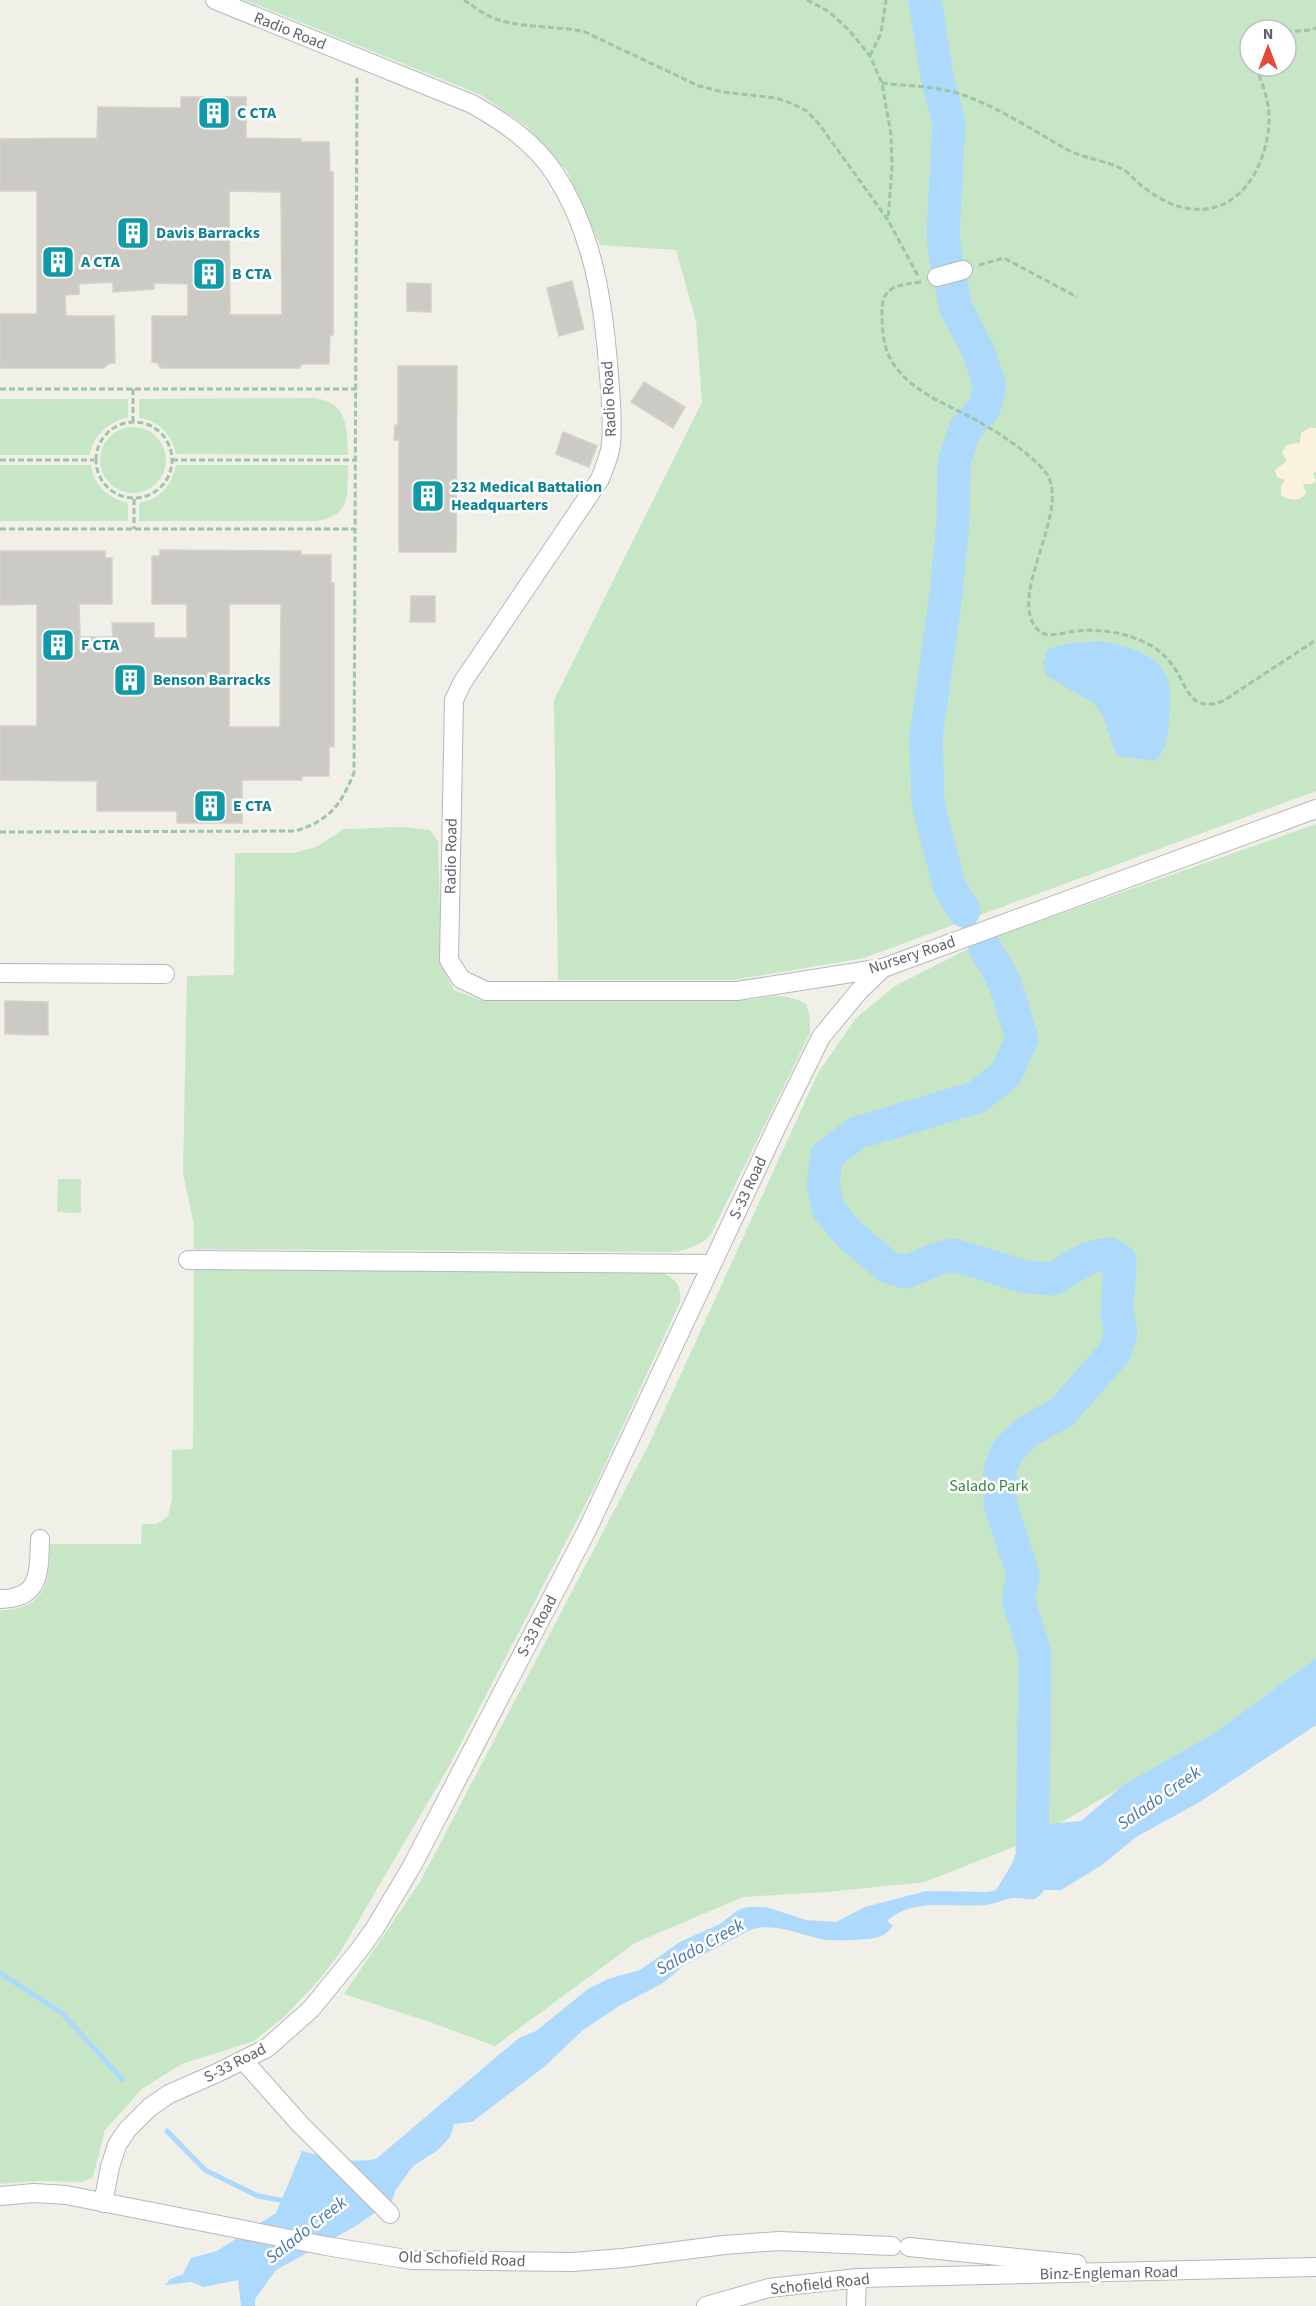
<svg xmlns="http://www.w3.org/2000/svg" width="1316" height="2306" font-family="'Source Sans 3',sans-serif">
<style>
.green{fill:#c6e6c6;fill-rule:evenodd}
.sand{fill:#faf2da}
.water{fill:#add9fc}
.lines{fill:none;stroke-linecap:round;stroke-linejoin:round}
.stream{stroke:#add9fc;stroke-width:5}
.river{stroke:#add9fc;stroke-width:33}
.building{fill:#cccac4;stroke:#d5d1c6;stroke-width:1.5;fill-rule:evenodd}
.minor-casing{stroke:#b5b8bb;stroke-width:20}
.path{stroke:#9ec5a9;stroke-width:3;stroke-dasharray:6 3;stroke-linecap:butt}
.minor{stroke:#fff;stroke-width:18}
.labels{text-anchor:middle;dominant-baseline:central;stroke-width:5;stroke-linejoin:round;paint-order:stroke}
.street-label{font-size:16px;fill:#5f6367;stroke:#fff}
.culture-label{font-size:16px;font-weight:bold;fill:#0d838f;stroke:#fff;text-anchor:start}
.park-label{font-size:16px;fill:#39843e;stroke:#fff}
.water-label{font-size:18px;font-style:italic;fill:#4879ae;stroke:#fff}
</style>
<rect width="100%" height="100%" fill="#f0efe8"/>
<path class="green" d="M245,0H1316V791L864,958L733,980H558L554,700L702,402L696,321L676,250L600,245L567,171L527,127L481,95ZM1250,30H1286V66H1250Z
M312,398C348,400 347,428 348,455L176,454C173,436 158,420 139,418V399Z
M0,399H128V417C109,423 94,433 90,455H0Z
M100 460a33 33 0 1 1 66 0a33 33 0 1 1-66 0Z
M0,465H91C94,486 108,498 128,503V521H0Z
M176,465H348C347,494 352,515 317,521H139V503C160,499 172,485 176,465Z
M1316,824V1658L1213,1734L1029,1841L925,1882L827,1892L743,1897L635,1943L495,2046L427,2021L344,1994L420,1882L650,1442L818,1073L856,1018L895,986L986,940Z
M403,827L430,830L438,842L441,942L444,971L454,990L480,1000H749C772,996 785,993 806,1004L810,1018V1033L711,1234C701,1245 691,1248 677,1252L194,1249V1225L183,1173L187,976L234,975L235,853H293L316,847L344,829Z
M58,1179H81V1213L57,1212Z
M194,1270L662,1272C676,1279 682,1287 680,1302L596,1484L448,1768L339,1954L319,1980L284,2017L254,2041L182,2064L143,2088L105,2130L93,2177L82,2182L36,2181L0,2184V1610C46,1610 50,1581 50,1544H141L142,1524H157L168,1516L172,1500V1450L193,1449Z"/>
<path class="sand" d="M1310,427L1316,428V472L1313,473L1316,481L1312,484H1303L1306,494C1299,502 1289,500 1281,495V486L1285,480L1277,477L1275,470L1287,461L1282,453C1286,443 1290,444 1300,443L1301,433Z"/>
<path class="water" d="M1102,641C1123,646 1156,652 1166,675C1172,688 1170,704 1169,717C1168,733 1167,749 1156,761L1123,757L1116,754L1104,719L1095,704L1047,676L1043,663L1048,649L1064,644Z
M1316,1658V1725L1198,1803L1136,1837L1102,1865L1061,1890H1044C1034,1904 1031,1898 1017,1898C1007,1897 996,1904 985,1905C953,1908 913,1897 887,1921L893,1926C889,1931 884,1936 878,1937C871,1940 835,1941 827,1940C802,1936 775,1921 750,1930L684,1965L663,1983L619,2006L583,2030L544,2067L472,2122L454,2124L450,2137L438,2150L413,2166L395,2191L392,2201L354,2227L276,2270L255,2299V2306H241L238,2280L203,2287L192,2282L165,2285L170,2279L183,2274L191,2258L217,2251L276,2213L302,2151C326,2157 351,2164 376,2159L519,2038L536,2031L588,1989L608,1979L640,1970L680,1942L720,1924L738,1910L747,1907H766L806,1920L836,1922L865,1907L926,1891L988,1892L996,1890L1012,1864L1022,1837L1050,1824L1081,1821L1122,1786L1213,1734Z"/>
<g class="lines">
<path class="stream" d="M0,1973L63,2014L123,2080
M167,2131L205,2170L258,2196L286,2201"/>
<path class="river" d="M925,0L937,76L949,124L943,234L946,260L956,308L978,351L990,386L984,408L965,429L954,463L953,522L946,594L926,737L928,803L949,885L964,911
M985,948L1004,981L1022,1038L1006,1074L977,1097L857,1133L827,1155L823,1184L828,1209L848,1233L888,1267L906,1272L935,1260L953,1255L1026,1277L1052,1279L1088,1258L1110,1254L1120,1261L1117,1313L1121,1332L1114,1353L1062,1412L1027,1432L1008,1450L1000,1469V1504L1023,1575L1018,1599L1035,1653L1032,1877"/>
</g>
<path class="building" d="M181,97H246V138L301,139V142H329L330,172H333V335H330L329,364H301L300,368H161L157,363L152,362V316H188V284L154,283V289L113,292V282L79,284V294L65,295L66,316H114L115,363H109L104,368H0V314H37V191H0V139L97,138L98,107L181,108ZM229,191L281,192L282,315H230Z
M572,281L584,329L559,336L547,288Z
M407,283L431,284V312L407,311Z
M398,366H457L456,552H399V440H394L395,425H398Z
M644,382L685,407L673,428L631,402Z
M563,432L597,446L589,467L556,454Z
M160,550L301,551V555H331V583H334V747L329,746V776H302V780H242V823H177V811H97V781L0,780V726H37V604L0,605V551H105V558H112V604H79L80,637H113L112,623H154V638H187V604H152V556H160ZM229,604H281L280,727H229Z
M411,596H435V622H410Z
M5,1001L48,1002V1035L5,1034Z"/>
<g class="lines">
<defs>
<path id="minor" d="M215,0L472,104C504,122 535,143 555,174C594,234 604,306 609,376C611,398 613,422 611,444C610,456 604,468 600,479L462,683L454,700L449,960L461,979L486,991H737L883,968L1316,809
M937,277L963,270
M0,973L165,974
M188,1260L712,1264
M0,1599C41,1599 39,1571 40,1539
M243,2060L300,2124L390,2214
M0,2196L34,2193L66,2195L326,2246L412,2260L572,2262L623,2258L724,2245L779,2241L892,2246
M103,2203L110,2167L117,2145L127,2130L150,2107L169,2094L217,2073L267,2048L311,2009L360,1949L375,1928L412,1866L587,1530L777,1126L821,1037L859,991L883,968
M909,2247L1077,2264
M706,2306L769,2288L857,2278L1316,2267
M856,2306L857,2278"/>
</defs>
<use href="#minor" class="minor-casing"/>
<path class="path" d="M464,0C474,7 485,15 496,19C524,29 556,25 585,32L699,86L723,92L776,98L793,104L807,111L819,124L888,220L919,278
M807,0L828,11L849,30L870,56L882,83L891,135L892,167L888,220
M1286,32L1310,30L1316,28
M870,56L881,33L886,0
M882,83C908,86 938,86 963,95C1000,108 1034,131 1068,150C1085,159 1106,160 1124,170C1129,173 1133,178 1137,182C1150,193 1168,205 1185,208C1238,218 1266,169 1269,123C1270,103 1263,84 1255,66
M979,265L1004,258L1077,297
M921,282C898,285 881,286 882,313C882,327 883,346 890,358C909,393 949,404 981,423C1002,435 1026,451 1043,469C1077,505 1004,596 1038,630C1046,638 1059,634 1069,632C1094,628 1120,631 1144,642C1153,646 1163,653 1169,661C1187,680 1186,715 1223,701L1316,640
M0,389H356
M96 460a38 38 0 1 1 76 0a38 38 0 1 1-76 0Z
M133,422V388
M0,460H94
M172,460H356
M134,499V529
M0,529H355
M0,832L296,831C331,819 340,806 354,773L357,78"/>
<use href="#minor" class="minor"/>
</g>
<defs>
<symbol id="building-square" viewBox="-11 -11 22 22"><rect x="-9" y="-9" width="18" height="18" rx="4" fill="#0f9aa8" stroke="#fff"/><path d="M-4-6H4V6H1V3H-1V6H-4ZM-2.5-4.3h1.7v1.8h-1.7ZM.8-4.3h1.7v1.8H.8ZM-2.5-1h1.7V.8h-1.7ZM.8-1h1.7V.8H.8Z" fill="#fff"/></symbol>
</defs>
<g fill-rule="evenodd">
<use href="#building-square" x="195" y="94" width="38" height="38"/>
<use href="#building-square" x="114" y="214" width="38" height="38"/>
<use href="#building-square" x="39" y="243" width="38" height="38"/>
<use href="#building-square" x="190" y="255" width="38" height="38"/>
<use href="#building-square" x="409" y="477" width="38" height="38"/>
<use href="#building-square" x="39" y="626" width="38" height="38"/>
<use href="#building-square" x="111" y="661" width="38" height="38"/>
<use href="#building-square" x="191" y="787" width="38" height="38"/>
</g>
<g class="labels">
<g class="street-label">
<text transform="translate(290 31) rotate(22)">Radio Road</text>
<text transform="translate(609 399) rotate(-93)">Radio Road</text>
<text transform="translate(451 856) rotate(-89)">Radio Road</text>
<text transform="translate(912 955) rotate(-18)">Nursery Road</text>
<text transform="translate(748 1188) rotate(-65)">S-33 Road</text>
<text transform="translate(537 1626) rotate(-62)">S-33 Road</text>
<text transform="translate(235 2063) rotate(-27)">S-33 Road</text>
<text transform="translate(462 2259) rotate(2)">Old Schofield Road</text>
<text transform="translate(1109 2273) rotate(-1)">Binz-Engleman Road</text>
<text transform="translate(820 2284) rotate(-6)">Schofield Road</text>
</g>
<g class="culture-label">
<text x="237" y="113">C CTA</text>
<text x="156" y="233">Davis Barracks</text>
<text x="81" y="262">A CTA</text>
<text x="232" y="274">B CTA</text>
<text x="451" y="487">232 Medical Battalion<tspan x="451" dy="18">Headquarters</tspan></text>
<text x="81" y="645">F CTA</text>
<text x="153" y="680">Benson Barracks</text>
<text x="233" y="806">E CTA</text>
</g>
<g class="park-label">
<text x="989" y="1486">Salado Park</text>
</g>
<g class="water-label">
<text transform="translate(1159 1798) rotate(-35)">Salado Creek</text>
<text transform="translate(700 1947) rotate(-29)">Salado Creek</text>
<text transform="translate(306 2230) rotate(-38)">Salado Creek</text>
</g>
</g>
<g transform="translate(1268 48)"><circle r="28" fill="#ffffff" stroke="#bfc1c2" stroke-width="1.5"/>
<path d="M0-4.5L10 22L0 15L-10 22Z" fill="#e34a3c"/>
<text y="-9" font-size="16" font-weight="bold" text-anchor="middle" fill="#5f6367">N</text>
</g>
</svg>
